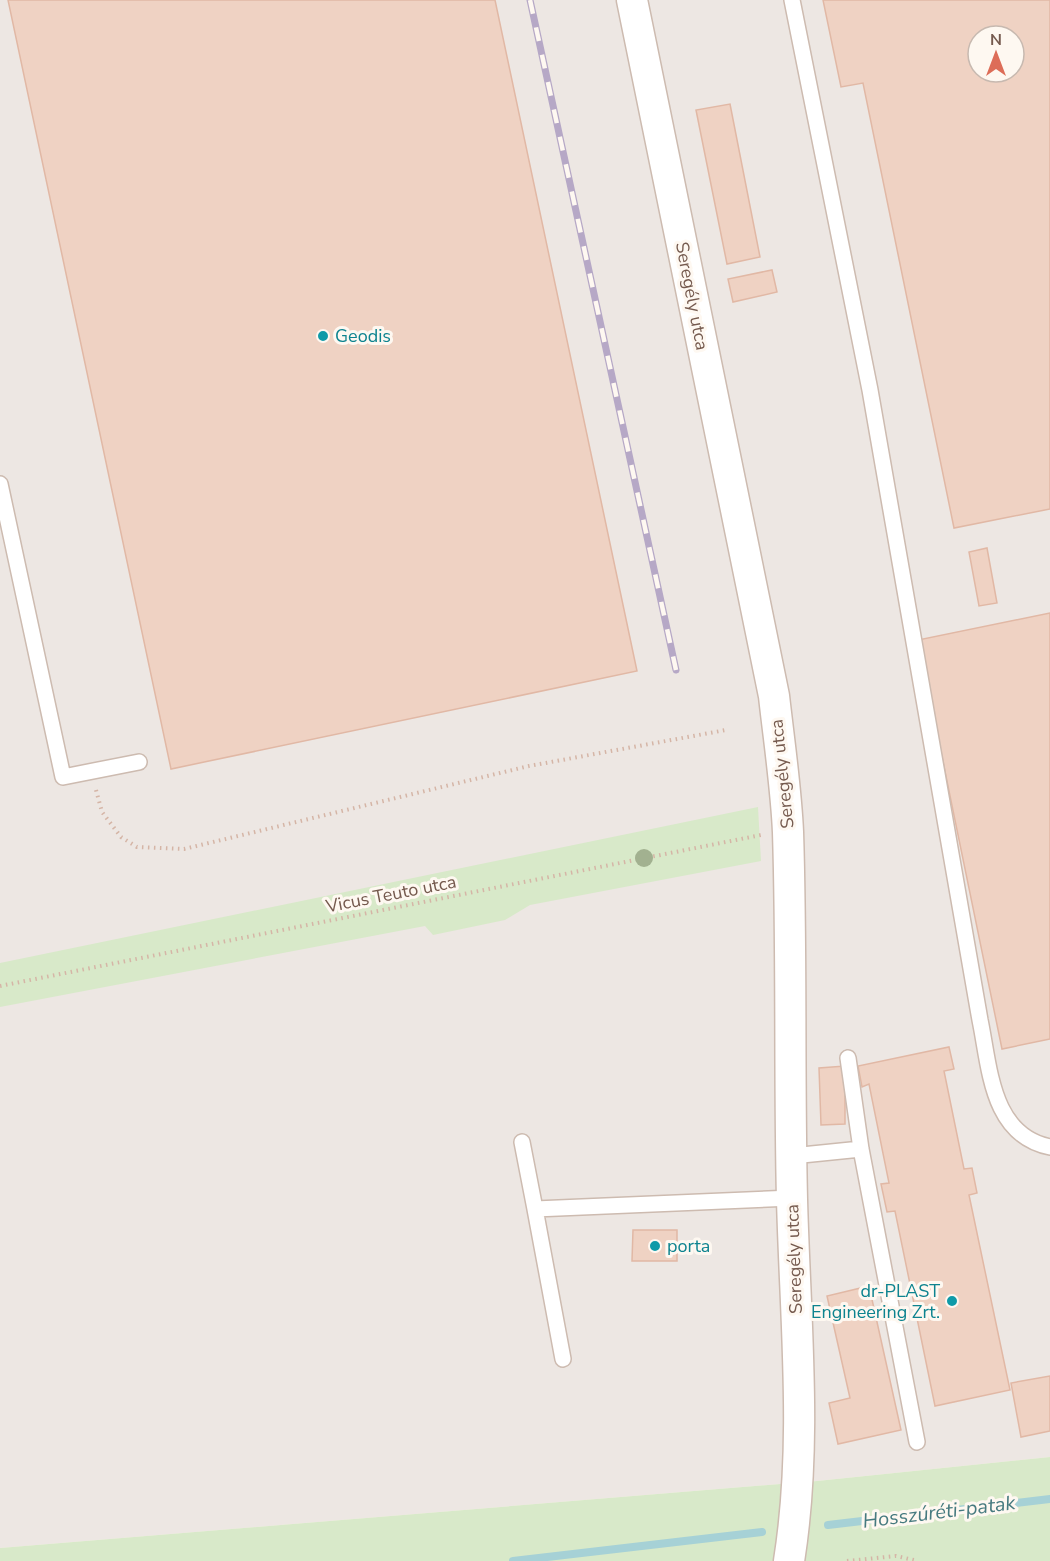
<svg xmlns="http://www.w3.org/2000/svg" width="1050" height="1561" font-family="'Nunito Sans',sans-serif">
<style>
.industrial{fill:#ede7e3;fill-rule:evenodd}
.green{fill:#d8e9c9}
.lines{fill:none;stroke-linecap:round;stroke-linejoin:round}
.stream{stroke:#a6d1d6;stroke-width:8}
.building{fill:#efd2c3;stroke:#e1b8a5;stroke-width:1.5;fill-rule:evenodd}
.lane-casing{stroke:#cdbbb0;stroke-width:18}
.street-casing{stroke:#cdbbb0;stroke-width:33}
.path{stroke:#d5b5a6;stroke-width:4;stroke-dasharray:1.5 4.5;stroke-linecap:butt}
.lane{stroke:#fff;stroke-width:15}
.street{stroke:#fff;stroke-width:30}
.rail-casing{stroke:#b6a8c6;stroke-width:7}
.rail{stroke:#fef8f1;stroke-width:4.5;stroke-dasharray:14;stroke-linecap:butt}
.tree{fill:#a2b190}
.culture-dot{fill:#0f9aa8;stroke:#fef8f1;stroke-width:2}
.labels{text-anchor:middle;dominant-baseline:central;stroke-width:6;stroke-linejoin:round;paint-order:stroke}
.street-label{font-size:18px;fill:#755a4e;stroke:#fef8f1}
.culture-label{font-size:18px;fill:#0d838f;stroke:#fef8f1;text-anchor:start}
.water-label{font-size:20px;font-style:italic;fill:#467a7f;stroke:#fef8f1}
</style>
<rect width="100%" height="100%" fill="#fbf4ea"/>
<path class="industrial" d="M0,0H1050V1457L817,1481L0,1548ZM978,36H1014V72H978Z"/>
<path class="green" d="M758,807L761,861L530,905L505,920L433,935L425,926L0,1007V963Z
M1050,1457V1561H0V1548L817,1481Z"/>
<g class="lines">
<path class="stream" d="M828,1525L1050,1499
M513,1561L762,1532"/>
</g>
<path class="building" d="M8,0H495L637,671L171,769Z
M823,0H1050V509L954,528L863,83L841,87ZM978,36H1014V72H978Z
M730,104L760,257L727,264L696,110Z
M772,270L777,292L733,302L728,279Z
M987,548L997,603L979,606L969,552Z
M1050,613V1039L1002,1049L918,640Z
M949,1047L954,1069L944,1071L964,1169L972,1168L977,1193L969,1195L1010,1390L935,1406L895,1211L887,1212L881,1184L889,1183L869,1084L862,1087L858,1066Z
M845,1066V1124L821,1125L819,1068Z
M633,1230H677V1261H632Z
M869,1286L901,1430L838,1444L829,1403L850,1398L827,1296Z
M1050,1376V1431L1021,1437L1011,1383Z"/>
<g class="lines">
<defs>
<path id="lane" d="M792,0L870,390L980,1020C990,1068 991,1135 1050,1147
M0,484L63,777L139,762
M848,1058L861,1149L917,1442
M522,1142L535,1209L792,1198
M792,1156L861,1149
M535,1209L563,1359"/>
<path id="street" d="M632,0L774,696C779,741 786,787 788,832C792,954 789,1077 792,1199C795,1319 808,1442 789,1561"/>
</defs>
<use href="#lane" class="lane-casing"/>
<use href="#street" class="street-casing"/>
<path class="path" d="M96,790L102,812L121,837L137,847L184,849L529,766L726,730
M0,986L761,835
M847,1561L896,1556L918,1561"/>
<use href="#lane" class="lane"/>
<use href="#street" class="street"/>
<defs>
<path id="rail" d="M530,0L676,670"/>
</defs>
<use href="#rail" class="rail-casing"/>
<use href="#rail" class="rail"/>
</g>
<circle class="tree" cx="644" cy="858" r="9"/>
<g class="culture-dot">
<circle cx="323" cy="336" r="6"/>
<circle cx="655" cy="1246" r="6"/>
<circle cx="952" cy="1301" r="6"/>
</g>
<g class="labels">
<g class="street-label">
<text transform="translate(692 296) rotate(79)">Seregély utca</text>
<text transform="translate(782 774) rotate(-96)">Seregély utca</text>
<text transform="translate(391 894) rotate(-11)">Vicus Teuto utca</text>
<text transform="translate(794 1259) rotate(-92)">Seregély utca</text>
</g>
<g class="culture-label">
<text x="335" y="336">Geodis</text>
<text x="667" y="1246">porta</text>
<text x="940" y="1291" text-anchor="end">dr-PLAST<tspan x="940" dy="21">Engineering Zrt.</tspan></text>
</g>
<g class="water-label">
<text transform="translate(939 1512) rotate(-7)">Hosszúréti-patak</text>
</g>
</g>
<g transform="translate(996 54)"><circle r="28" fill="#fef8f1" stroke="#c7b9b0" stroke-width="1.5"/>
<path d="M0-4.5L10 22L0 15L-10 22Z" fill="#dd6d58"/>
<text y="-9" font-size="16" font-weight="bold" text-anchor="middle" fill="#755a4e">N</text>
</g>
</svg>
